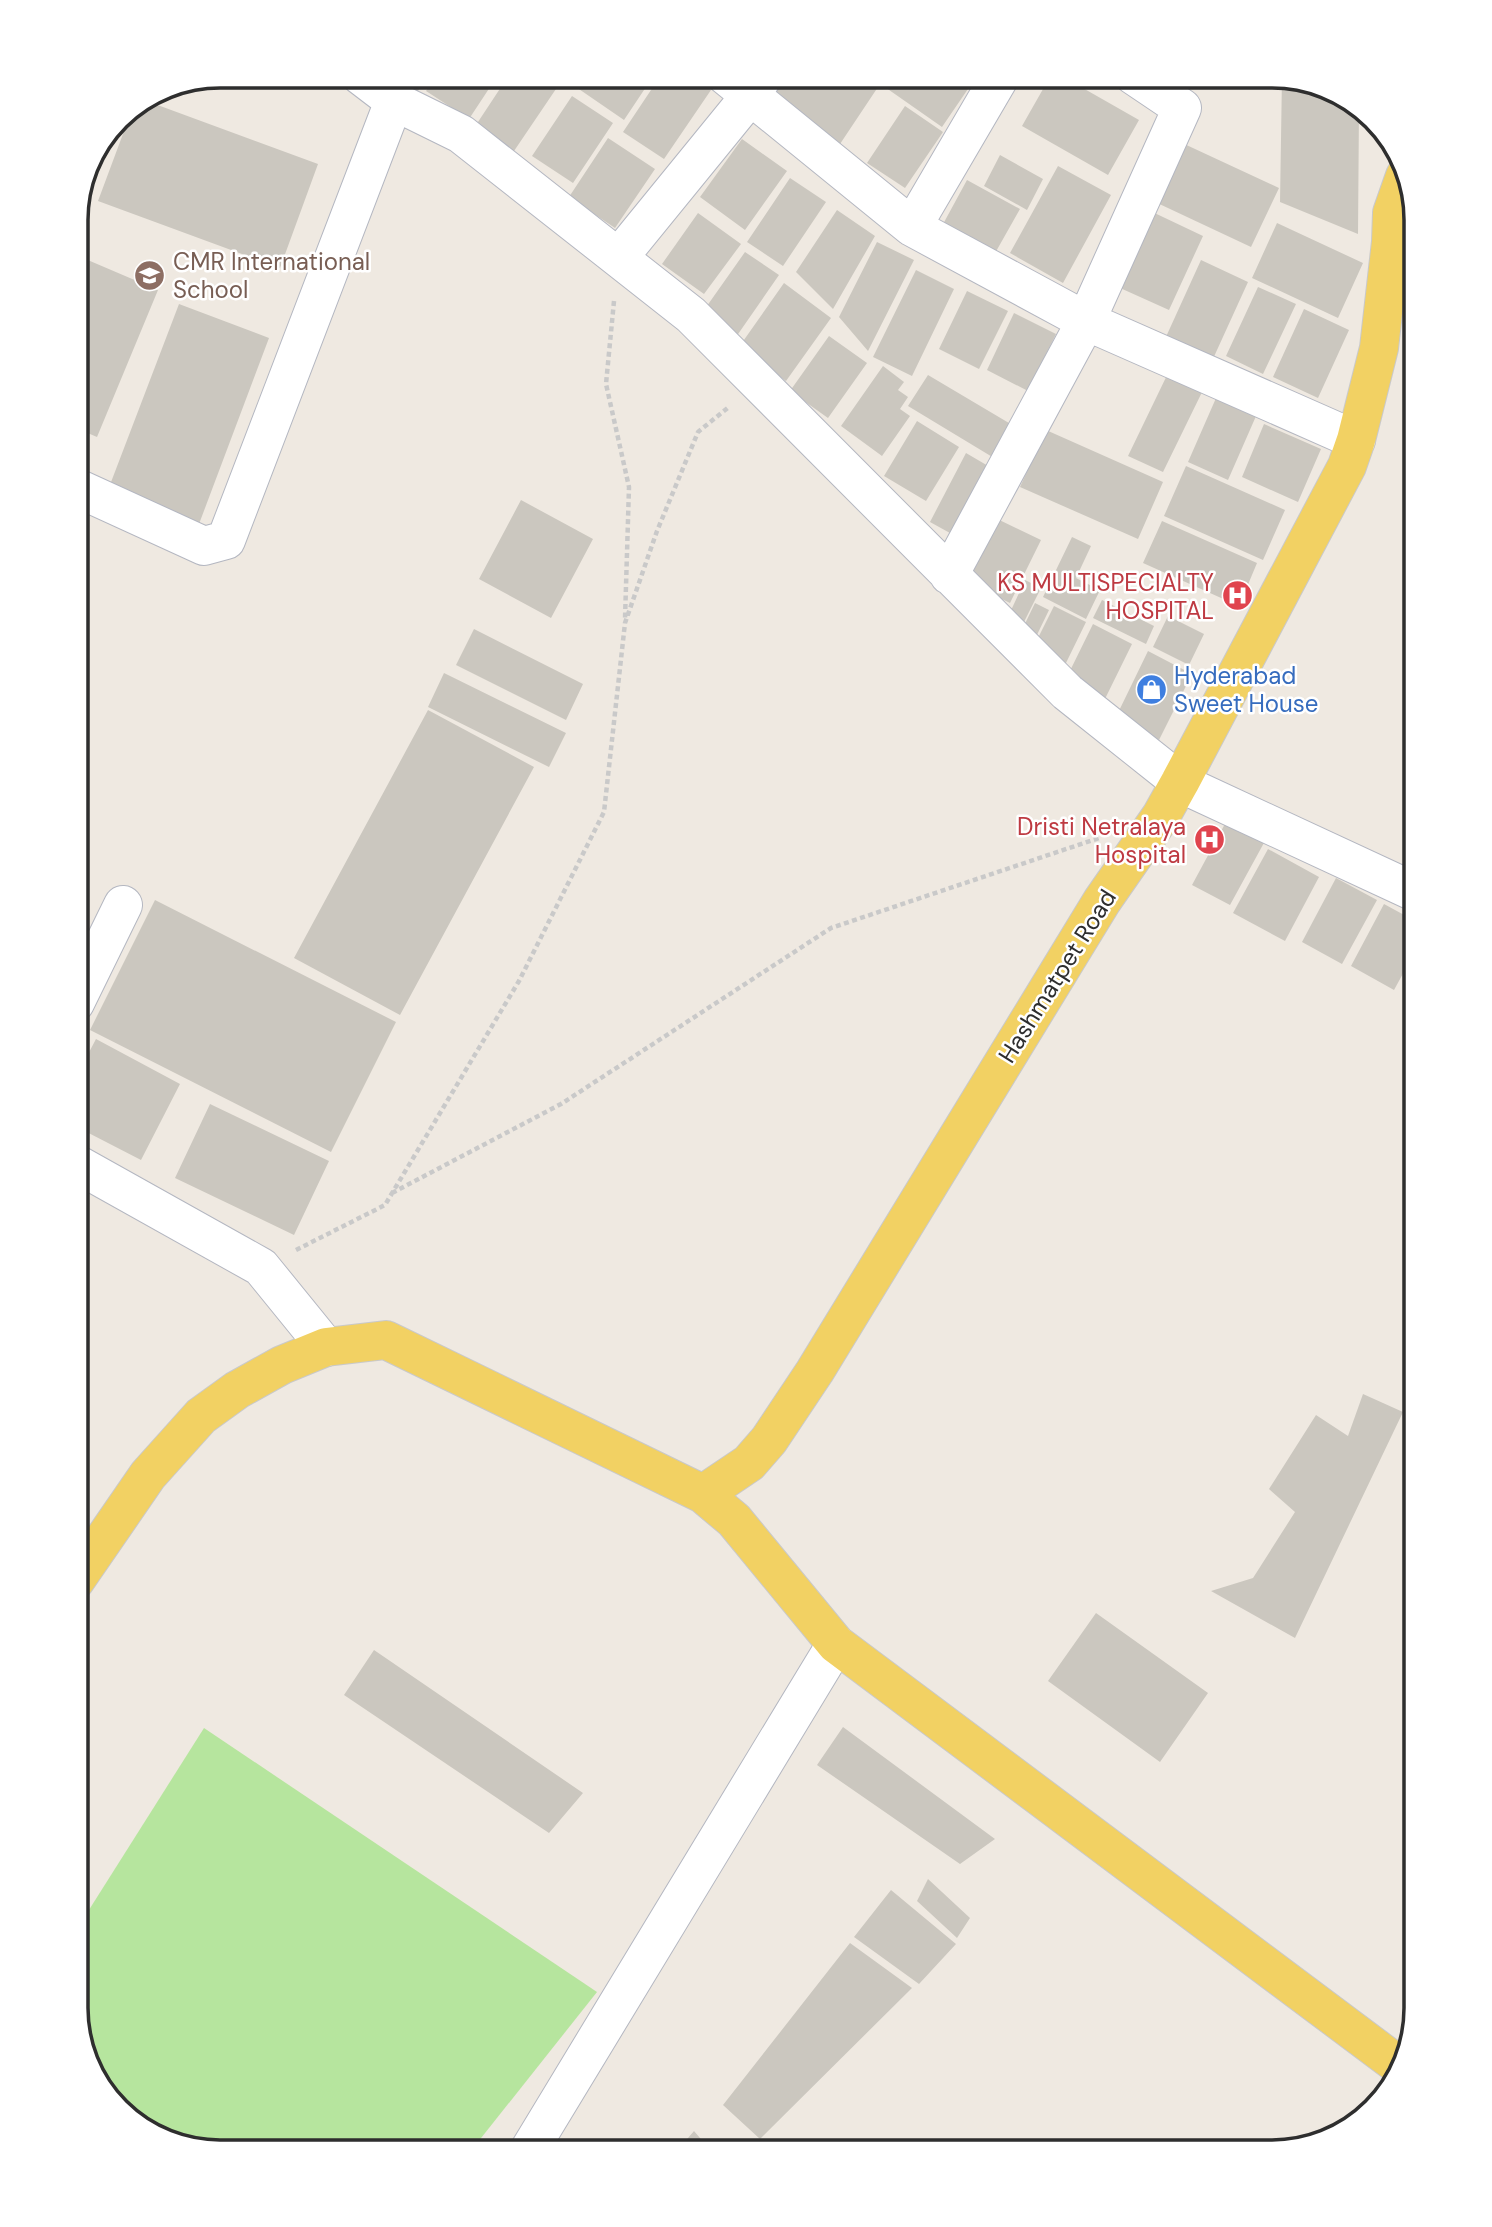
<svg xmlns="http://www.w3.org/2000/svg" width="1492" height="2227" font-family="'DM Sans',sans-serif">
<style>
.green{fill:#b6e59e}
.building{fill:#cbc7bf}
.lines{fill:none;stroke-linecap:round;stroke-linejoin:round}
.minor-casing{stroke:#b4b7c1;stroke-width:40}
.major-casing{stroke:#c9c9c9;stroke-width:40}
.path{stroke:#c9c9c9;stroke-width:4.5;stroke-dasharray:5 3.5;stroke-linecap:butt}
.minor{stroke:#fff;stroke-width:38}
.major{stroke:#f2d163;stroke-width:38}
.labels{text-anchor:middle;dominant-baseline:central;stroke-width:5;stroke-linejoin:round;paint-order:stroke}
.education-label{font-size:24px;fill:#785e54;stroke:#fff;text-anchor:start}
.health-label{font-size:24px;fill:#be3a42;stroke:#fff;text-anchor:end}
.shop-label{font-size:24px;fill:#366cbe;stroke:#fff;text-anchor:start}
.street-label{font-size:24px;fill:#2e2e2e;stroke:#fff}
.rim{fill:none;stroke:#2e2e2e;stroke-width:3.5}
</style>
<rect width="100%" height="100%" fill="#efe9e1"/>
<path class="green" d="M204,1728L597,1992L470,2152L210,2151L140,2128L94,2079L75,2008V1932Z"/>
<path class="building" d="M390,75H428L416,94Z
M437,75H498L469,119L426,91Z
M509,75H541L558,86L514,151L476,125Z
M580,75H654L624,120L573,85Z
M661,75H689L711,90L664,159L623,132Z
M784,75H861L878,87L840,144L771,96Z
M888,75H955L970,86L942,127L882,85Z
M1051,75H1060L1139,120L1108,175L1022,126Z
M1282,76L1349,98L1359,106L1358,234L1280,202Z
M572,96L613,123L573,183L532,156Z
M144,100L318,164L280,268L98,201L133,107Z
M905,106L943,132L905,188L867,163Z
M608,138L655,169L615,228L569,197Z
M742,139L787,171L745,230L700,197Z
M1180,142L1279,188L1251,247L1153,201Z
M1000,155L1043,179L1027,210L984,186Z
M1058,166L1111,195L1063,283L1010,253Z
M790,178L826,202L783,266L747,242Z
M967,180L1020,209L994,255L942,226Z
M1144,208L1203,236L1169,310L1109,283Z
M837,210L875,236L833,309L796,272Z
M698,213L741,244L704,294L662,264Z
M1277,223L1363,263L1338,318L1252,278Z
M877,242L914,260L868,351L839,317Z
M745,252L779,275L736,337L702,313Z
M76,255L158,290L97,437L76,428Z
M1201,260L1248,282L1212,361L1165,339Z
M916,270L954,289L912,376L873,357Z
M784,283L831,318L786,381L739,347Z
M1258,287L1296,304L1263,374L1226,356Z
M967,291L1008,311L979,369L939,349Z
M179,304L269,338L199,524L108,490Z
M1304,309L1349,330L1318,398L1273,377Z
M1014,313L1056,334L1028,391L987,370Z
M829,336L867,363L828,418L790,391Z
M883,366L904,382L898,390L908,397L900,409L910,416L882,456L841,426Z
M1170,369L1205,386L1163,472L1128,456Z
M928,375L1014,426L994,458L908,406Z
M1220,389L1260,407L1228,480L1188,462Z
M917,421L959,447L926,501L884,476Z
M1264,424L1321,449L1298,502L1242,477Z
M1046,430L1163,482L1138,539L1020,487Z
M966,453L995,470L959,538L930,522Z
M1186,466L1285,510L1263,560L1164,516Z
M521,500L593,539L551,618L479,579Z
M989,515L1041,540L1010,603L959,578Z
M1162,521L1257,563L1239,606L1143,563Z
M1072,537L1091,546L1076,578L1100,590L1086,619L1043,597Z
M1025,580L1041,588L1022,626L1007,619Z
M1102,600L1154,626L1146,644L1093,618Z
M1035,603L1049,610L1034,641L1020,634Z
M1054,606L1086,622L1065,665L1033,648Z
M1168,616L1204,634L1189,665L1153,647Z
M1093,624L1132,644L1102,705L1063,685Z
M474,629L583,684L566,720L456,665Z
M1148,651L1192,674L1159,740L1115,719Z
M444,673L566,733L549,767L428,707Z
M428,710L534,767L400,1015L294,958Z
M1233,809L1271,830L1230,905L1192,885Z
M1268,849L1319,877L1285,941L1233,913Z
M1336,878L1377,900L1342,964L1302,942Z
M155,900L396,1022L331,1152L90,1030Z
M1384,904L1417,922V948L1394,990L1351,966Z
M96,1039L180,1084L141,1160L75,1126V1079Z
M210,1104L329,1161L294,1235L175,1178Z
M1363,1394L1403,1412L1295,1638L1211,1591L1253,1578L1295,1512L1269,1489L1316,1415L1348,1436Z
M1096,1613L1208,1693L1160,1762L1048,1681Z
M374,1650L583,1793L549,1833L344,1695Z
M843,1727L995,1839L960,1864L817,1765Z
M928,1879L970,1918L957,1938L917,1901Z
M891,1890L956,1944L919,1984L854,1937Z
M850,1943L912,1988L760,2139L723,2105Z
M694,2131L712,2152H676Z"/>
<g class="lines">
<defs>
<path id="minor" d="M360,75L394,101L461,134L691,315L1067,692L1180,782
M725,75L912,227L1086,321L1356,440
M912,227L1001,75
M619,257L751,95L764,75
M75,487L204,546L226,540L394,101
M949,575L1086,321L1182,108L1133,75
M1195,790L1417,893
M75,1003L123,905
M75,1163L261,1267L326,1347
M528,2152L836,1644"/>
<path id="major" d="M703,1494L749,1463L769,1440L815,1371L1102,901L1161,816L1180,782L1347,466L1356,440L1379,348L1391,242L1392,213L1405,176
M75,1581L148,1475L201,1416L237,1390L282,1365L326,1347L386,1340L703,1494L734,1520L836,1644L1401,2067"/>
</defs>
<use href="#minor" class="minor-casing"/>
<use href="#major" class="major-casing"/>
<path class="path" d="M614,301L606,384L629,487L625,619
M392,1193L561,1104L831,928L1099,838
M296,1250L385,1205L519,981L604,812L625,623L657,531L698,432L730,406"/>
<use href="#minor" class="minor"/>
<use href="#major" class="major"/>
</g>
<defs>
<symbol id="school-disc" viewBox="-11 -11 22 22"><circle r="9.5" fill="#8d6e63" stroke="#fff"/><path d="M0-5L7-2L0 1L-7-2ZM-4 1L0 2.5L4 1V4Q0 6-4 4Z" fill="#fff"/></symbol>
<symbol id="hospital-disc" viewBox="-11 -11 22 22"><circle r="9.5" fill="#e0444e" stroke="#fff"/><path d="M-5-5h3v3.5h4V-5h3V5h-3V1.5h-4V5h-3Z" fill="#fff"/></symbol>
<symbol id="shop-disc" viewBox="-11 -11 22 22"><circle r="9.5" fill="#3f7fe0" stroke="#fff"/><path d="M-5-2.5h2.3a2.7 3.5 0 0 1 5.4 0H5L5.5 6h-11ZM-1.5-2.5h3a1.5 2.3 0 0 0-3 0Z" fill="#fff"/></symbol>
</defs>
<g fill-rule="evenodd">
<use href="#school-disc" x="132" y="258" width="35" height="35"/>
<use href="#hospital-disc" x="1220" y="578" width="35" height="35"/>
<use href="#shop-disc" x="1134" y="672" width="35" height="35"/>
<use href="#hospital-disc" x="1192" y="822" width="35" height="35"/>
</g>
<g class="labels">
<g class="education-label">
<text x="173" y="261">CMR International<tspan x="173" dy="28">School</tspan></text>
</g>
<g class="health-label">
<text x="1214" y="582">KS MULTISPECIALTY<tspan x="1214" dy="28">HOSPITAL</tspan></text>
<text x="1186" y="826">Dristi Netralaya<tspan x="1186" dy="28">Hospital</tspan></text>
</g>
<g class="shop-label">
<text x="1174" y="675">Hyderabad<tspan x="1174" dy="28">Sweet House</tspan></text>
</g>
<g class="street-label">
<text transform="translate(1057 976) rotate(-58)">Hashmatpet Road</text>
</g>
</g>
<path d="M0 0H1492V2227H0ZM220 88H1272A132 132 0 0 1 1404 220V2008A132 132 0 0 1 1272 2140H220A132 132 0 0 1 88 2008V220A132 132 0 0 1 220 88Z" fill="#fff" fill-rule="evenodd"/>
<path class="rim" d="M220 88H1272A132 132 0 0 1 1404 220V2008A132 132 0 0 1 1272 2140H220A132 132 0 0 1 88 2008V220A132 132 0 0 1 220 88Z"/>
</svg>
